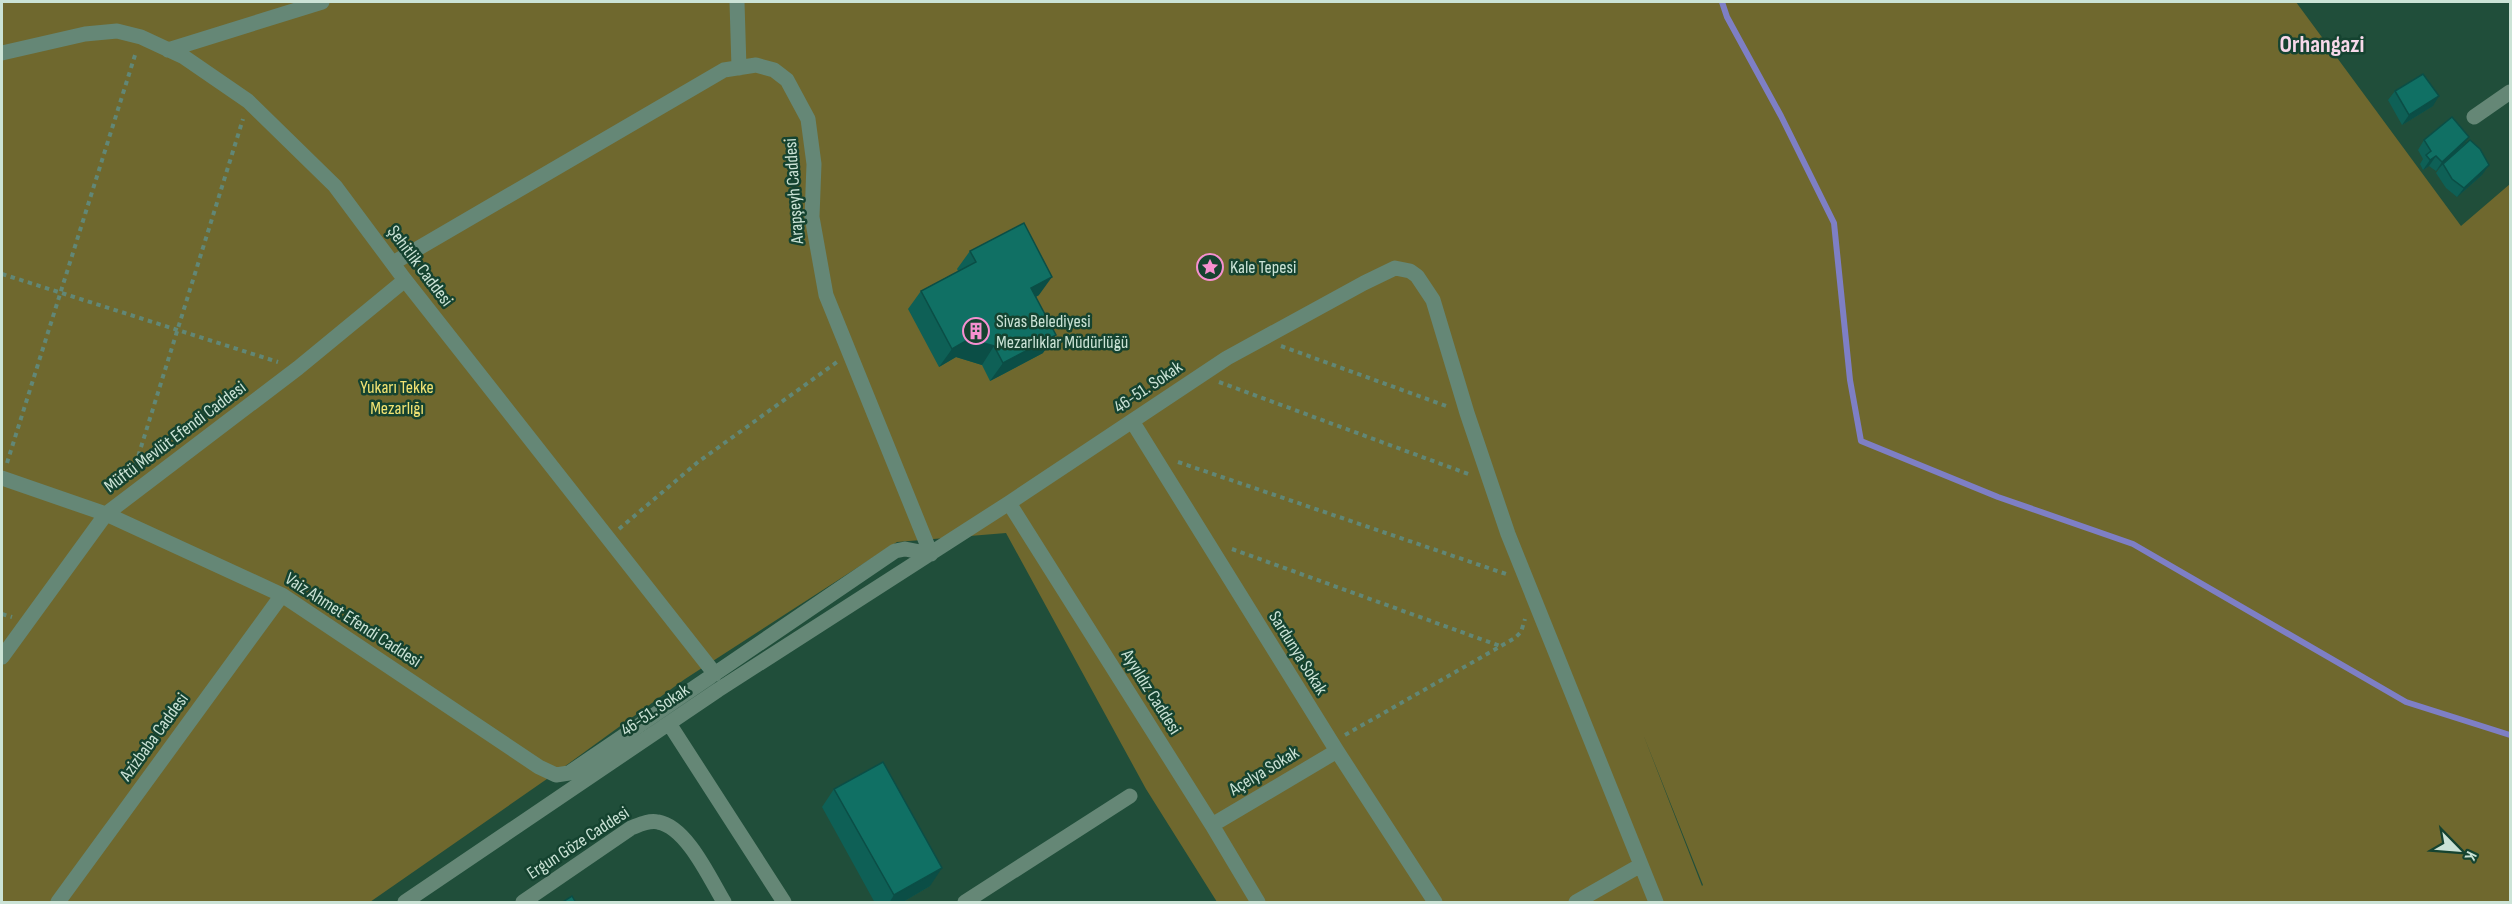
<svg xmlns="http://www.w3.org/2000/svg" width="2512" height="904" font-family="'Sofia Sans Condensed',sans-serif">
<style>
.green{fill:#6f682e;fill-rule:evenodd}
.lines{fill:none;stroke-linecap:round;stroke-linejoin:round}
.stream{stroke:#7e7fc5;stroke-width:6}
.path{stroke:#618776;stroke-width:4;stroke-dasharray:4.5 4.5;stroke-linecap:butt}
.minor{stroke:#658776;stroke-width:15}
.wall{fill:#0e6056}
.shaded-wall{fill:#0b4e46}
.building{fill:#107064;stroke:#0b4e46;stroke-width:1.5}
.labels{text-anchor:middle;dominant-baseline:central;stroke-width:5;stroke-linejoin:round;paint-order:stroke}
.street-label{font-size:18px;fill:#cbe3d6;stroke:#154330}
.poi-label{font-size:18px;fill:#cbe3d6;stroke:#154330;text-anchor:start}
.park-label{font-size:18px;fill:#f1e373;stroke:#154330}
.district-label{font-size:24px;font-weight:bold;fill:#f7d9ea;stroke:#154330}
</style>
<rect width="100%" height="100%" fill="#204e3a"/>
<path class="green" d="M2,2H2296L2461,226L2510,184V902H1217L1146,789L1006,533L897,542L685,679L557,772L370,902H2ZM1643,734L1703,885L1702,886Z"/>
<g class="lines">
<path class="stream" d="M1722,2L1727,17L1781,116L1834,223L1850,380L1861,441L1998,497L2133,544L2406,702L2510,735"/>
<path class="path" d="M2,274L278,362
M1281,346L1449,407
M1219,382L1471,475
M1178,462L1506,574
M7,463L136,52
M133,473L243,119
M619,529L698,462L837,362
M1232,549L1500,646
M2,614L12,617
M1345,735L1515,638L1521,632L1525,619"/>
<path class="minor" d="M737,2L739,68
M168,50L322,2
M2,53L85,34L117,31L141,37L184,57L248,101L335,186L405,280L715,674
M2474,117L2510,92
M393,263L724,70L756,65L774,70L787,80L808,119L814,164L812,217L826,295L931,554
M1132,421L1337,751L1435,902
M2,478L106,514L282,595L539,767L556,775L569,773L895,551L905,549L931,554
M1009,503L1212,825L1258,902
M2,657L106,514L298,368L405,280
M670,725L784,902
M1212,825L1337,751
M58,902L282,595
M405,902L718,690L1009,503L1227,358L1364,283L1395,268L1410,271L1417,276L1433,300L1467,413L1508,534L1656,902
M523,902L631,828C639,825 648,820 658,822C687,827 710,879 724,902
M965,902L1130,796
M1576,902L1641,865"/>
</g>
<path class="wall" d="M2395,91L2433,106L2402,125L2388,100Z
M2469,137L2462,146L2482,175L2457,197L2446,188L2436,173L2441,166L2436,171L2429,166L2423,170L2420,164L2423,159L2418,150L2424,140Z
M970,251L1039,295L1036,297L1043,353L990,381L982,365L956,357L939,367L908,309L921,291L958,271L957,269Z
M834,789L930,886L901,903H875L822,807Z"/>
<path class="shaded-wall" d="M2439,96L2433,106L2402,125L2409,115Z
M2469,137L2462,146L2436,171L2442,162Z
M2436,156L2429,166L2423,170L2430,160Z
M2489,165L2482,175L2457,197L2464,188Z
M1052,277L1039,295L1018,306L1031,288Z
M1056,335L1043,353L990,381L1003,363Z
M969,339L994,346L982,365L956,357L939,367L952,349Z
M942,868L930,886L901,903H889L894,895Z"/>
<path class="building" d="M2423,74L2439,96L2409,115L2395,91Z
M2452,117L2469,137L2442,162L2436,156L2430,160L2426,155L2431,151L2424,140Z
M2470,140L2480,149L2489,165L2464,188L2452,179L2443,164Z
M1024,223L1052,277L1031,288L1056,335L1003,363L994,346L969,339L952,349L921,291L976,262L970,251Z
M883,762L942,868L894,895L834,789Z
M572,896L576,903H561Z"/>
<defs>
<symbol id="sight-ring" viewBox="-11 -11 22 22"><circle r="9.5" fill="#154330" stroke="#f690d0" stroke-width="1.5"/><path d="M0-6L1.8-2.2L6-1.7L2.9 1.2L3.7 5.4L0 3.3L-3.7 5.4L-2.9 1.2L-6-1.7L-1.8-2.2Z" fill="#f690d0"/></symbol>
<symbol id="building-ring" viewBox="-11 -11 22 22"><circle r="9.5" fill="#154330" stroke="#f690d0" stroke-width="1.5"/><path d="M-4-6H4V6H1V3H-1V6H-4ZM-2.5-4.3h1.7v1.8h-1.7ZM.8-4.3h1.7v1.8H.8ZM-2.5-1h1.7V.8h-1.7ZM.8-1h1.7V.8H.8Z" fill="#f690d0"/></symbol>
</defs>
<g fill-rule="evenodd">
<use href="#sight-ring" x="1195" y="252" width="30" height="30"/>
<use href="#building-ring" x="961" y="316" width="30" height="30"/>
</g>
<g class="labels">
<g class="street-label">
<text transform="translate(794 191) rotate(-94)">Arapşeyh Caddesi</text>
<text transform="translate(420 266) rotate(53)">Şehitlik Caddesi</text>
<text transform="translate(1148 387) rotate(-34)">46-51. Sokak</text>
<text transform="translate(175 437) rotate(-37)">Müftü Mevlüt Efendi Caddesi</text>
<text transform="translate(353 620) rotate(33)">Vaiz Ahmet Efendi Caddesi</text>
<text transform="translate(1298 653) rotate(58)">Sardunya Sokak</text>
<text transform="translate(1151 692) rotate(58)">Ayyıldız Caddesi</text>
<text transform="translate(655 710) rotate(-34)">46-51. Sokak</text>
<text transform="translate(154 737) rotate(-54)">Azizbaba Caddesi</text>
<text transform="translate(1264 771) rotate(-31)">Açelya Sokak</text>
<text transform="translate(578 843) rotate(-33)">Ergun Göze Caddesi</text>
</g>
<g class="poi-label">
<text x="1230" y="267">Kale Tepesi</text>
<text x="996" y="321">Sivas Belediyesi<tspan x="996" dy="21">Mezarlıklar Müdürlüğü</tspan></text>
</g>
<g class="park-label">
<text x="397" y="387">Yukarı Tekke<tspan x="397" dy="21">Mezarlığı</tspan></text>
</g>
<g class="district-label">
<text x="2322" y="44">Orhangazi</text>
</g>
</g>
<rect width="2512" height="904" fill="none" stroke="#cbe3d6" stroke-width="6"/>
<g transform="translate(2458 850) rotate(115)" stroke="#154330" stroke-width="4.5" paint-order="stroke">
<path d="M0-4.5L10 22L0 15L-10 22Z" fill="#cbe3d6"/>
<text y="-9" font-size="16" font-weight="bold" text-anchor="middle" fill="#cbe3d6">K</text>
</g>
</svg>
